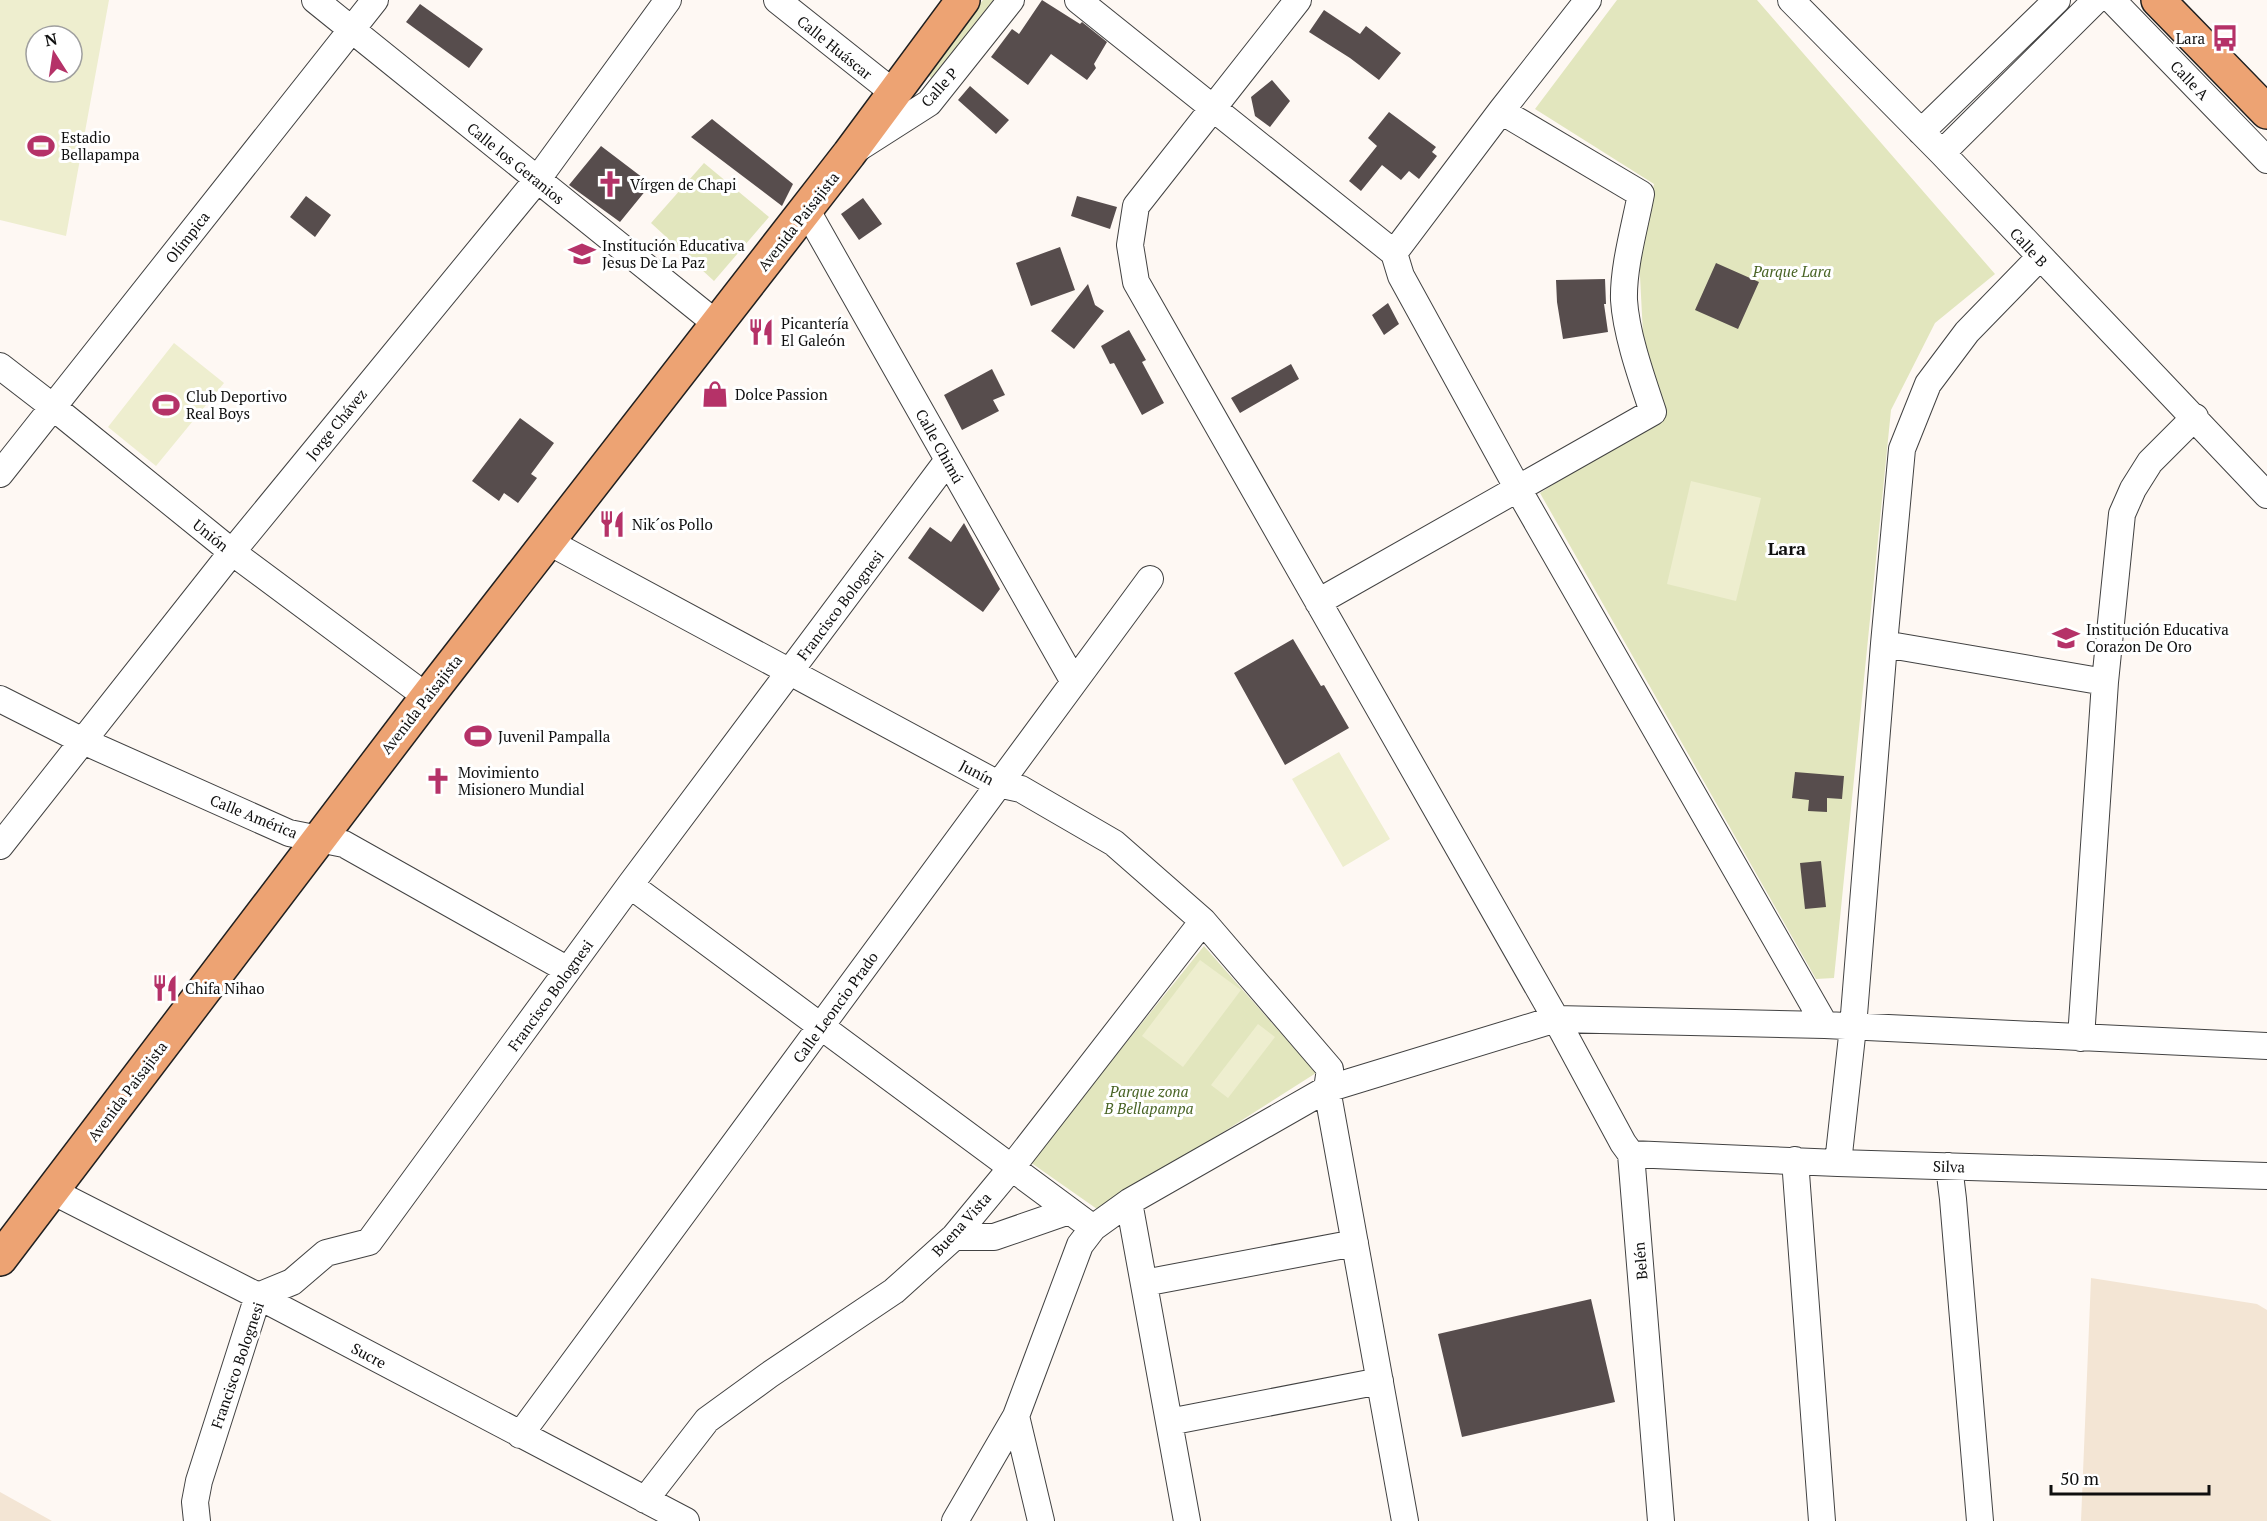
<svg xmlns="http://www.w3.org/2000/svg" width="2267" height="1521" font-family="'PT Serif',serif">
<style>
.farmland{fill:#f3e5d4}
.green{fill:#e2e6be}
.pitch{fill:#eeeecf;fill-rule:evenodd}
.building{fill:#574d4d}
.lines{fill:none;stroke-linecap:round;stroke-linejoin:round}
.minor-casing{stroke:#424242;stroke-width:28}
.major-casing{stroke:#202020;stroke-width:36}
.minor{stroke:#fff;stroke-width:26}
.major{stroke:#eda373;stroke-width:33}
.labels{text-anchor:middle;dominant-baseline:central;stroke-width:6;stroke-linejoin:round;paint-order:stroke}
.poi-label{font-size:15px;fill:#0f0f0f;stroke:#fff;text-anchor:start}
.street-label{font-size:15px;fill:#0f0f0f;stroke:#fff}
.park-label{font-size:15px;font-style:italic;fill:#486324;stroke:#fff}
.quarter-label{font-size:18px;font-weight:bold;fill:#0f0f0f;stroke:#fff}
</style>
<rect width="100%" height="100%" fill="#fef8f3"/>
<path class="farmland" d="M2091,1278L2257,1304L2267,1310V1521H2081Z
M0,1492L52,1521H0Z"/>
<path class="green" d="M983,0H994L932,79L926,73Z
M1617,0H1757L1995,274L1935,323L1891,410L1834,978L1816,979L1540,493L1665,413L1643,334L1639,257L1654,184L1535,109Z
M704,163L769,217L714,281L651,223Z
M1204,946L1316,1073L1195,1150L1097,1209L1030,1162Z"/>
<path class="pitch" d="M0,0H109L66,236L0,220ZM36,36H72V72H36Z
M174,343L224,383L156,466L108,427Z
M1691,481L1761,498L1736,601L1667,584Z
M1339,752L1390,839L1343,867L1292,779Z
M1200,960L1241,990L1183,1067L1142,1036Z
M1258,1024L1275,1037L1228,1098L1211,1085Z"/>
<path class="building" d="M1042,0L1080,24L1082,22L1107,42L1094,64L1096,68L1087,80L1051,54L1028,85L991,57L1012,29L1019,34Z
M420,4L483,49L469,68L406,22Z
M1324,10L1360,34L1366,26L1401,53L1379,80L1350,58L1309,32Z
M1272,80L1290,101L1270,127L1255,116L1251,97Z
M970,86L1009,120L996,134L958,100Z
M1389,112L1436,147L1432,152L1437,156L1419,179L1409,171L1401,180L1382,165L1361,191L1349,181L1377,146L1368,138Z
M712,119L793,184L782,206L691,137Z
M601,146L651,184L620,222L569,185Z
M306,196L331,215L315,237L290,217Z
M1077,196L1117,207L1110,229L1071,216Z
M863,198L882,224L859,240L841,214Z
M1060,247L1075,290L1031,306L1016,263Z
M1716,263L1759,282L1738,329L1695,310Z
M1605,279L1606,304H1604L1608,332L1563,339L1557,302L1556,280Z
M1088,284L1095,305L1104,311L1074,349L1051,331Z
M1388,303L1399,324L1384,335L1372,315Z
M1129,330L1146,360L1142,362L1164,403L1142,415L1114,363L1110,364L1101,346Z
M1291,364L1299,379L1240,413L1231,398Z
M992,369L1005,395L993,400L999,411L962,430L944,395Z
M520,418L554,443L531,474L537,478L518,503L504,493L499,501L472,481Z
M964,523L1000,589L983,612L908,558L930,527L951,542Z
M1293,639L1321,686L1324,685L1349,728L1285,765L1234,673Z
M1795,772L1844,776L1842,799L1827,798V812L1808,811L1809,800L1792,798Z
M1821,861L1826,907L1805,909L1800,863Z
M1591,1299L1615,1402L1462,1437L1438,1334Z"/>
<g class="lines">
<defs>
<path id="minor" d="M315,0L718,325
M777,0L894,93
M1078,0L1394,253
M1298,0L1136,206L1130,245L1136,282L1556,1019L1623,1143L1631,1154L1661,1521
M1588,0L1501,111L1394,253L1401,276L1518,489L1825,1025
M1791,0L1942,153L2267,495
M2112,0L2267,160
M1921,132L2057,0
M857,149L929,103L1011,0
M1942,153L2096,0
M806,209L1074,682
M0,366L53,407L232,552L427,697
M0,474L375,0
M547,541L998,784L1021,789L1114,843L1203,921L1330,1069L1327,1089L1405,1521
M1318,602L1653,412C1642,379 1626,334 1624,300C1623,267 1635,226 1641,194L1501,111
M1884,644L2105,682
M0,699L83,741L289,833L344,844L568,970
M0,846L232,552L537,180L668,0
M630,885L1093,1228
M2081,1038L2105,682L2122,514L2133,489L2150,462L2195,417
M1631,1154L1838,1163L2267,1176
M1795,1160L1822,1521
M1838,1163L1853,1027L1884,644L1902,449L1928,384L1967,332L2039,258
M1949,1166L1953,1199L1980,1521
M52,1191L258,1296L686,1521
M1129,1202L1187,1521
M954,1237H994L1069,1211
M1144,1283L1355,1243
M1016,1416L1041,1521
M1169,1422L1380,1381
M520,1435L1150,579
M645,1500L707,1420L769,1375L894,1291L954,1237L1012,1167L1203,921
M197,1521L195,1502L199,1481L258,1296L292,1282L326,1253L369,1242L630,885L948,460
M955,1521L1016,1416L1080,1245L1093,1228L1129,1202L1327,1089L1556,1019L1825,1025L2267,1046"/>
<path id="major" d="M2158,0L2267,112
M0,1259L427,697L849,154L963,0"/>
</defs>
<use href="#minor" class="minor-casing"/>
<use href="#major" class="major-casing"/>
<use href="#minor" class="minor"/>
<use href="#major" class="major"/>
</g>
<defs>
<symbol id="bus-bare" viewBox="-9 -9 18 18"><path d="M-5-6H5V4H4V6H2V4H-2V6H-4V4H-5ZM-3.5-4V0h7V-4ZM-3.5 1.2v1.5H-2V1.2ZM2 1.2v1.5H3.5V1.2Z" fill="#b53268" stroke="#fff" stroke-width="2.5" paint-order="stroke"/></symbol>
<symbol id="stadium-bare" viewBox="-9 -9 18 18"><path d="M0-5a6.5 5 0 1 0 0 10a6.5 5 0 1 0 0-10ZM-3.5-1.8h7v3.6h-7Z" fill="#b53268" stroke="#fff" stroke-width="2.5" paint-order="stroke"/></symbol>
<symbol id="church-bare" viewBox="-9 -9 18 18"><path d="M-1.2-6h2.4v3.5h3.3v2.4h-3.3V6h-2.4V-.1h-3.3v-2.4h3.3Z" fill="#b53268" stroke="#fff" stroke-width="2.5" paint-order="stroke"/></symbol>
<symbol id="school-bare" viewBox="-9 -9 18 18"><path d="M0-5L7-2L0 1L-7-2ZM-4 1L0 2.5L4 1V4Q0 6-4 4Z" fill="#b53268" stroke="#fff" stroke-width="2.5" paint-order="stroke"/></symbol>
<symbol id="restaurant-bare" viewBox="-9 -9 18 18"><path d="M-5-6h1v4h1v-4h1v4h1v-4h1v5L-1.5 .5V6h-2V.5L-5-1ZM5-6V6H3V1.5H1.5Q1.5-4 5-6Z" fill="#b53268" stroke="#fff" stroke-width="2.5" paint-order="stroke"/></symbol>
<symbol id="shop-bare" viewBox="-9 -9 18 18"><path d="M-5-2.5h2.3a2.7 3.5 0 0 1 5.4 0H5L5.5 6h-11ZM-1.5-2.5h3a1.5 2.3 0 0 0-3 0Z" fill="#b53268" stroke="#fff" stroke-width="2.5" paint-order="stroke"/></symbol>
</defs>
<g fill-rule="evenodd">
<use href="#bus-bare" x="2206" y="19" width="38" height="38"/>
<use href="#stadium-bare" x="22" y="127" width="38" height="38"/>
<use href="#church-bare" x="591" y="165" width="38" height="38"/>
<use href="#school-bare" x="563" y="235" width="38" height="38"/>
<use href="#restaurant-bare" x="742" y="313" width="38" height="38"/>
<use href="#shop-bare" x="696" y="375" width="38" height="38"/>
<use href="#stadium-bare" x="147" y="386" width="38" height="38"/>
<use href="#restaurant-bare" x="593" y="505" width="38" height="38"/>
<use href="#school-bare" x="2047" y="619" width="38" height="38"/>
<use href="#stadium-bare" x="459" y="717" width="38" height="38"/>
<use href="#church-bare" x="419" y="762" width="38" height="38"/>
<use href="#restaurant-bare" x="146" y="969" width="38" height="38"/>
</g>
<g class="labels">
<g class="poi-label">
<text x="2205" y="38" text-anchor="end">Lara</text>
<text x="61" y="137">Estadio<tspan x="61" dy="17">Bellapampa</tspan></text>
<text x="630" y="184">Vírgen de Chapi</text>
<text x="602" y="245">Institución Educativa<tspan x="602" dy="17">Jesus De La Paz</tspan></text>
<text x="781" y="323">Picantería<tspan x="781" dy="17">El Galeón</tspan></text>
<text x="735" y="394">Dolce Passion</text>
<text x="186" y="396">Club Deportivo<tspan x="186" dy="17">Real Boys</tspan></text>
<text x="632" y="524">Nik´os Pollo</text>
<text x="2086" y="629">Institución Educativa<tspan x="2086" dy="17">Corazon De Oro</tspan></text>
<text x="498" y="736">Juvenil Pampalla</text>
<text x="458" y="772">Movimiento<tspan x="458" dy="17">Misionero Mundial</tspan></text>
<text x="185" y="988">Chifa Nihao</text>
</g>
<g class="street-label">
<text transform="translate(835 47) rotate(39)">Calle Huáscar</text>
<text transform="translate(2190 80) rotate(46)">Calle A</text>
<text transform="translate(939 87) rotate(-48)">Calle P</text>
<text transform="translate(516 163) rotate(39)">Calle los Geranios</text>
<text transform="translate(798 221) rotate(-52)">Avenida Paisajista</text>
<text transform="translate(187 237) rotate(-52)">Olímpica</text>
<text transform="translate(2029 247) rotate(47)">Calle B</text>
<text transform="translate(336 424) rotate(-51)">Jorge Chávez</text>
<text transform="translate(940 446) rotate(61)">Calle Chimú</text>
<text transform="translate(211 535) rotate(39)">Unión</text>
<text transform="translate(840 605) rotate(-53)">Francisco Bolognesi</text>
<text transform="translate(421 704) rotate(-52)">Avenida Paisajista</text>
<text transform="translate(977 772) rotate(28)">Junín</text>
<text transform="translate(254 816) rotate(22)">Calle América</text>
<text transform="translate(550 995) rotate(-54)">Francisco Bolognesi</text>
<text transform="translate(835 1007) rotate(-54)">Calle Leoncio Prado</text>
<text transform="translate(127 1091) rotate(-53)">Avenida Paisajista</text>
<text transform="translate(1949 1166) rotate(2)">Silva</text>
<text transform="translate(961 1224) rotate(-48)">Buena Vista</text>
<text transform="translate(1640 1261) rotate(-95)">Belén</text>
<text transform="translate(369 1355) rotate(28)">Sucre</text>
<text transform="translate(237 1365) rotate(-71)">Francisco Bolognesi</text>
</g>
<g class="park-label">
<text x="1792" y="271">Parque Lara</text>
<text x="1149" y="1091">Parque zona<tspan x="1149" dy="17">B Bellapampa</tspan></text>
</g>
<g class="quarter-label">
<text x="1787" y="548">Lara</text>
</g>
</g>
<g transform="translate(54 54) rotate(348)"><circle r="28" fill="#ffffff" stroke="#9f9f9f" stroke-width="1.5"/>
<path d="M0-4.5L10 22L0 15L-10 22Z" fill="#b53268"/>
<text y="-9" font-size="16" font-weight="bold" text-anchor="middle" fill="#0f0f0f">N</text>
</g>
<path d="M2051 1485v9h158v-9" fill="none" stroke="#0f0f0f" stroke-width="3"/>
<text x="2060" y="1485" font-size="18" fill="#0f0f0f" stroke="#ffffff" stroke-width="4.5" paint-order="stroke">50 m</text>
</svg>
